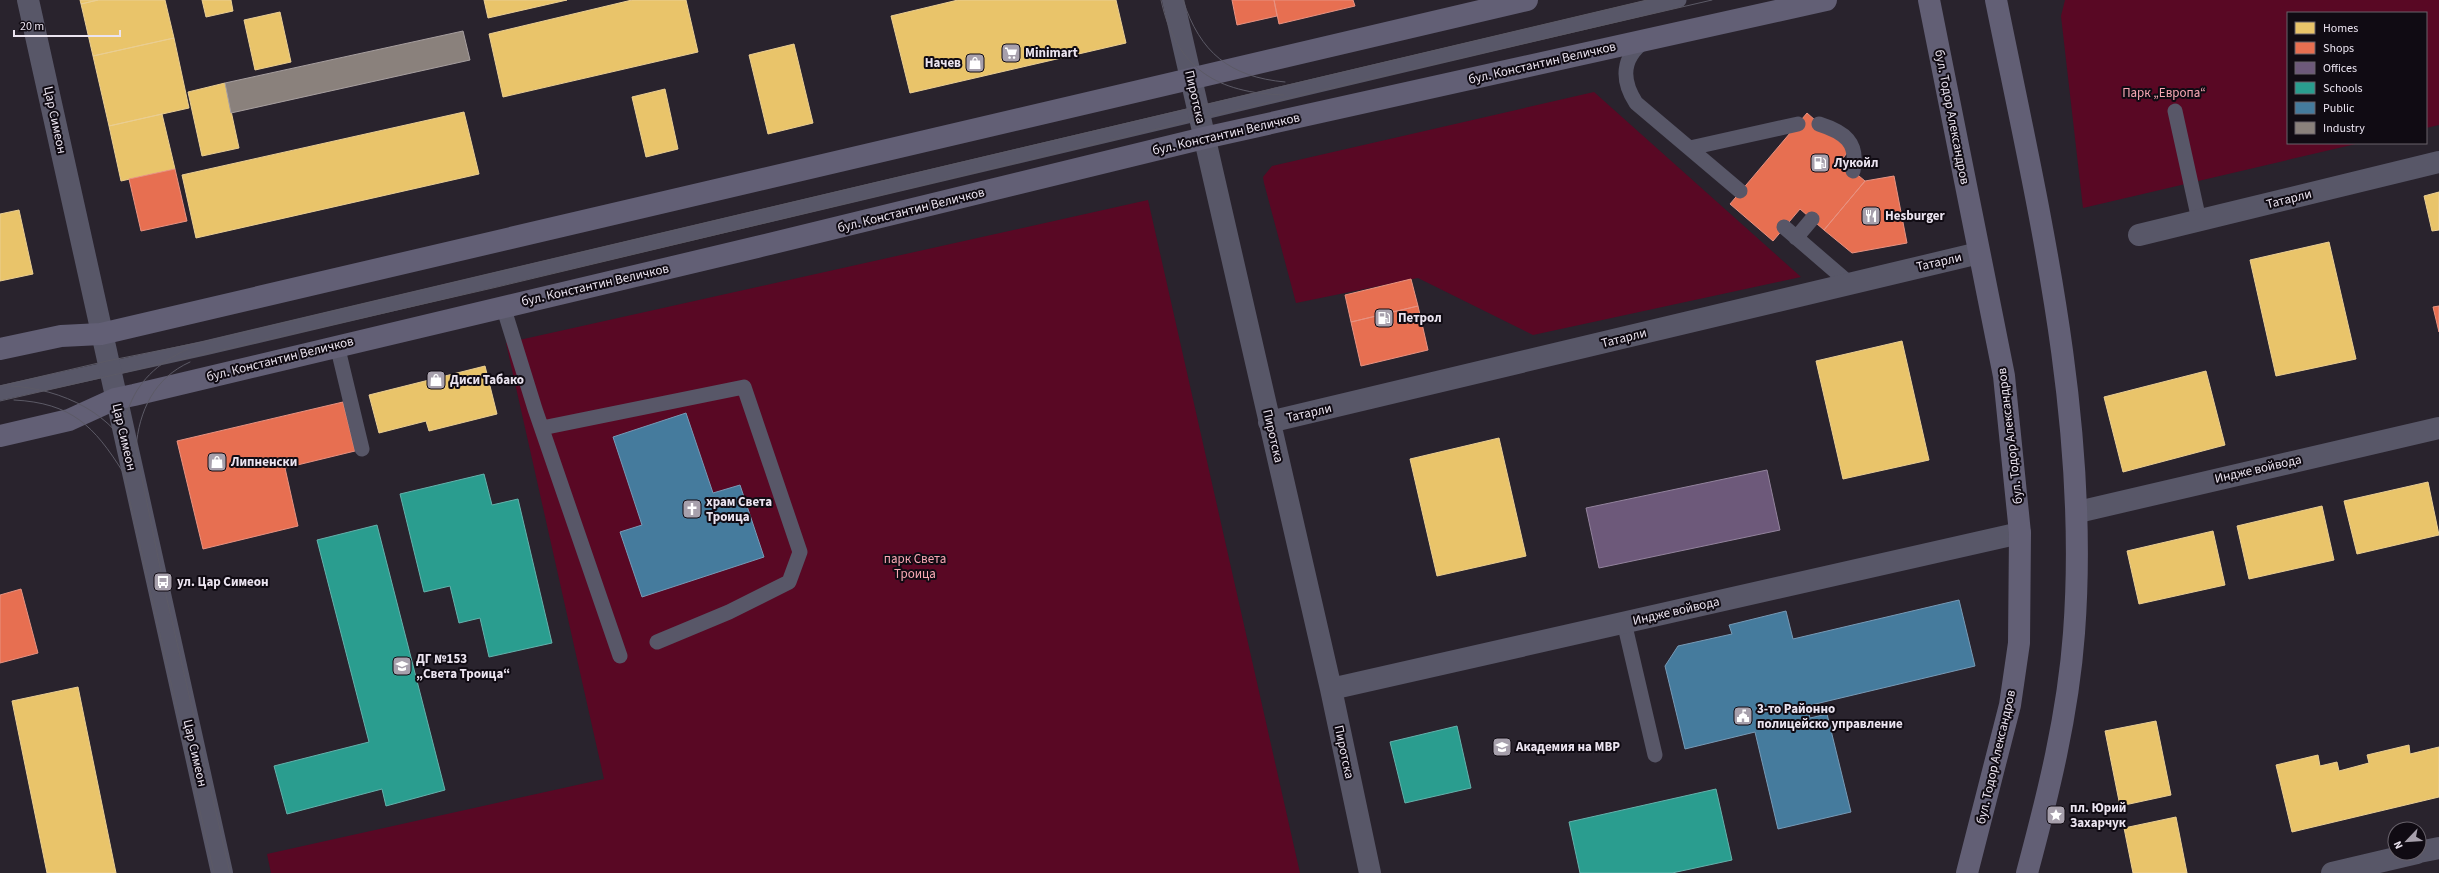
<svg xmlns="http://www.w3.org/2000/svg" width="2439" height="873" font-family="'Source Sans 3',sans-serif">
<style>
.green{fill:#590824}
.homes{fill:#e9c46a;stroke:#eace92}
.shops{fill:#e76f51;stroke:#e89281}
.offices{fill:#6d597a;stroke:#93839d}
.schools{fill:#2a9d8f;stroke:#64b2ac}
.public{fill:#457b9d;stroke:#779ab6}
.industry{fill:#8a817c;stroke:#a79f9f}
.lines{fill:none;stroke-linecap:round;stroke-linejoin:round}
.service{stroke:#585768;stroke-width:15}
.minor{stroke:#585768;stroke-width:22}
.tertiary{stroke:#585768;stroke-width:22}
.primary{stroke:#625f75;stroke-width:22}
.tram{stroke:#5c5a66;stroke-width:1}
.labels{text-anchor:middle;dominant-baseline:central;stroke-width:4;stroke-linejoin:round;paint-order:stroke}
.poi-label{font-size:13px;font-weight:bold;fill:#ebe4f0;stroke:#100b13;text-anchor:start}
.street-label{font-size:13px;fill:#ebe4f0;stroke:#100b13}
.park-label{font-size:13px;fill:#f9a9b5;stroke:#100b13}
</style>
<rect width="100%" height="100%" fill="#29232d"/>
<path class="green" d="M2065,0H2439V125L2426,128V13H2288V143H2360L2083,208L2061,16Z
M1594,92L1801,277L1533,335L1418,278L1296,303L1264,183L1263,177L1272,166Z
M1148,200L1300,873H271L267,854L604,779L506,343Z"/>
<path class="homes" d="M80,0H98L81,4Z
M98,0H165L174,38L93,56L81,4Z
M202,0H231L233,11L206,17Z
M484,0H567L488,18Z
M632,0H686L698,52L503,97L489,34Z
M958,0H1116L1126,43L910,93L891,16Z
M280,12L291,62L255,70L244,20Z
M174,38L189,108L109,126L93,56Z
M794,44L813,123L768,134L749,55Z
M225,83L239,148L202,156L188,92Z
M665,89L678,149L646,157L632,97Z
M464,112L479,174L196,238L182,175Z
M162,114L175,169L121,181L109,126Z
M2439,192V230L2432,231L2424,196Z
M19,210L33,274L0,281V214Z
M2329,242L2356,359L2276,376L2250,260Z
M1902,341L1929,460L1843,479L1816,361Z
M485,366L497,414L429,431L426,421L379,433L369,395Z
M2206,371L2225,445L2123,472L2104,397Z
M1499,438L1526,556L1437,576L1410,459Z
M2428,482L2439,535L2357,554L2344,501Z
M2322,506L2334,560L2249,579L2237,526Z
M2213,531L2225,585L2139,604L2127,551Z
M78,687L116,873H47L12,701Z
M2156,721L2171,795L2120,806L2105,731Z
M2409,745L2410,754L2439,747V797L2292,832L2276,765L2318,755L2320,766L2337,762L2339,771L2369,763L2367,755Z
M2176,817L2187,873H2133L2124,828Z"/>
<path class="shops" d="M1232,0H1274L1277,16L1237,25Z
M1274,0H1353L1355,6L1279,24Z
M1807,113L1849,150L1841,161L1865,181L1824,230L1800,209L1773,241L1730,204Z
M175,169L187,221L141,231L129,179Z
M1894,176L1907,243L1852,253L1824,230L1865,181Z
M1411,279L1418,306L1351,322L1345,295Z
M1418,306L1428,350L1361,366L1351,322Z
M2439,306V332L2433,307Z
M343,402L355,451L285,468L298,526L203,549L177,441Z
M21,589L38,653L0,663V595Z"/>
<path class="offices" d="M1767,470L1780,530L1599,568L1586,508Z"/>
<path class="schools" d="M484,474L492,505L518,499L552,643L489,657L480,618L459,623L450,586L424,592L400,494Z
M377,525L445,790L386,806L382,789L287,814L274,766L369,742L317,540Z
M1457,726L1471,788L1405,803L1390,742Z
M1716,789L1732,860L1672,873H1580L1569,822Z"/>
<path class="public" d="M686,413L713,493L740,485L764,557L642,597L620,532L642,525L613,437Z
M1959,600L1975,666L1807,706L1810,718L1827,714L1851,812L1778,829L1755,732L1685,749L1665,666L1678,646L1732,634L1729,625L1786,611L1793,639Z"/>
<path class="industry" d="M463,31L470,60L231,113L225,83Z"/>
<g class="lines">
<path class="service" d="M1645,41C1622,57 1621,80 1636,103L1740,191
M2175,111L2199,220
M1819,124C1844,132 1859,142 1853,171
M1690,148L1798,124
M1784,227L1849,283
M1796,238L1812,219
M503,306L535,409L620,656
M337,345L362,449
M0,393L205,348L1679,0
M542,428L744,387L800,552L789,582L729,612L657,642
M1624,622L1655,755"/>
<path class="minor" d="M1173,0L1331,689L1370,873
M2139,235L2439,162
M1269,422L1979,253
M2078,512L2439,428
M1331,689L2020,533
M2419,852L2439,848
M2332,873L2417,853"/>
<path class="tertiary" d="M28,0L222,873"/>
<path class="primary" d="M1929,0L2004,376L2020,533L2019,643L2010,705L1967,873
M1996,0C2038,208 2090,420 2074,633C2068,715 2048,795 2027,873
M0,349L61,336L101,334L1527,0
M0,436L69,420L115,399L134,395L757,247L1204,138L1826,0"/>
<path class="tram" d="M1161,0C1176,69 1217,93 1284,95
M1183,0C1200,53 1230,77 1285,82
M188,349C123,378 115,429 128,493L214,873
M190,362C154,378 139,411 136,448L163,582L230,873
M0,386L107,361L202,342L1647,0
M11,386C62,389 115,413 136,463
M14,400C72,403 94,426 123,472
M0,401L497,287L1245,108L1712,0"/>
</g>
<defs>
<symbol id="supermarket-square" viewBox="-11 -11 22 22"><rect x="-9" y="-9" width="18" height="18" rx="4" fill="#a7a0ac" stroke="#100b13"/><path d="M-6-5.5h2.5l.6 2H6L4.5 2H-2.5L-4.4-4H-6ZM-1.5 3.2a1.3 1.3 0 1 0 .1 0ZM3 3.2a1.3 1.3 0 1 0 .1 0Z" fill="#fff"/></symbol>
<symbol id="shop-square" viewBox="-11 -11 22 22"><rect x="-9" y="-9" width="18" height="18" rx="4" fill="#a7a0ac" stroke="#100b13"/><path d="M-5-2.5h2.3a2.7 3.5 0 0 1 5.4 0H5L5.5 6h-11ZM-1.5-2.5h3a1.5 2.3 0 0 0-3 0Z" fill="#fff"/></symbol>
<symbol id="fuel-square" viewBox="-11 -11 22 22"><rect x="-9" y="-9" width="18" height="18" rx="4" fill="#a7a0ac" stroke="#100b13"/><path d="M-5.5-6h7V0h2V4h1.3V-2.5L3-4.5l.8-.8L6-3V5H2.5V1h-1V6h-7ZM-4.2-4.7v3.2H.2V-4.7Z" fill="#fff"/></symbol>
<symbol id="restaurant-square" viewBox="-11 -11 22 22"><rect x="-9" y="-9" width="18" height="18" rx="4" fill="#a7a0ac" stroke="#100b13"/><path d="M-5-6h1v4h1v-4h1v4h1v-4h1v5L-1.5 .5V6h-2V.5L-5-1ZM5-6V6H3V1.5H1.5Q1.5-4 5-6Z" fill="#fff"/></symbol>
<symbol id="church-square" viewBox="-11 -11 22 22"><rect x="-9" y="-9" width="18" height="18" rx="4" fill="#a7a0ac" stroke="#100b13"/><path d="M-1.2-6h2.4v3.5h3.3v2.4h-3.3V6h-2.4V-.1h-3.3v-2.4h3.3Z" fill="#fff"/></symbol>
<symbol id="bus-square" viewBox="-11 -11 22 22"><rect x="-9" y="-9" width="18" height="18" rx="4" fill="#a7a0ac" stroke="#100b13"/><path d="M-5-6H5V4H4V6H2V4H-2V6H-4V4H-5ZM-3.5-4V0h7V-4ZM-3.5 1.2v1.5H-2V1.2ZM2 1.2v1.5H3.5V1.2Z" fill="#fff"/></symbol>
<symbol id="school-square" viewBox="-11 -11 22 22"><rect x="-9" y="-9" width="18" height="18" rx="4" fill="#a7a0ac" stroke="#100b13"/><path d="M0-5L7-2L0 1L-7-2ZM-4 1L0 2.5L4 1V4Q0 6-4 4Z" fill="#fff"/></symbol>
<symbol id="civic-square" viewBox="-11 -11 22 22"><rect x="-9" y="-9" width="18" height="18" rx="4" fill="#a7a0ac" stroke="#100b13"/><path d="M-.6-6.5H3V-4.5H.6V-3L4-1V1h2V6H-6V1h2V-1L-.6-3ZM-1.2 2.5V6h2.4V2.5Z" fill="#fff"/></symbol>
<symbol id="university-square" viewBox="-11 -11 22 22"><rect x="-9" y="-9" width="18" height="18" rx="4" fill="#a7a0ac" stroke="#100b13"/><path d="M0-5L7-2L0 1L-7-2ZM-4 1L0 2.5L4 1V4Q0 6-4 4Z" fill="#fff"/></symbol>
<symbol id="sight-square" viewBox="-11 -11 22 22"><rect x="-9" y="-9" width="18" height="18" rx="4" fill="#a7a0ac" stroke="#100b13"/><path d="M0-6L1.8-2.2L6-1.7L2.9 1.2L3.7 5.4L0 3.3L-3.7 5.4L-2.9 1.2L-6-1.7L-1.8-2.2Z" fill="#fff"/></symbol>
</defs>
<g fill-rule="evenodd">
<use href="#supermarket-square" x="1000" y="42" width="22" height="22"/>
<use href="#shop-square" x="964" y="52" width="22" height="22"/>
<use href="#fuel-square" x="1809" y="152" width="22" height="22"/>
<use href="#restaurant-square" x="1860" y="205" width="22" height="22"/>
<use href="#fuel-square" x="1373" y="307" width="22" height="22"/>
<use href="#shop-square" x="425" y="369" width="22" height="22"/>
<use href="#shop-square" x="206" y="451" width="22" height="22"/>
<use href="#church-square" x="681" y="498" width="22" height="22"/>
<use href="#bus-square" x="152" y="571" width="22" height="22"/>
<use href="#school-square" x="391" y="655" width="22" height="22"/>
<use href="#civic-square" x="1732" y="705" width="22" height="22"/>
<use href="#university-square" x="1491" y="736" width="22" height="22"/>
<use href="#sight-square" x="2045" y="804" width="22" height="22"/>
</g>
<g class="labels">
<g class="poi-label">
<text x="1025" y="53">Minimart</text>
<text x="961" y="63" text-anchor="end">Начев</text>
<text x="1834" y="163">Лукойл</text>
<text x="1885" y="216">Hesburger</text>
<text x="1398" y="318">Петрол</text>
<text x="450" y="380">Диси Табако</text>
<text x="231" y="462">Липненски</text>
<text x="706" y="502">храм Света<tspan x="706" dy="15">Троица</tspan></text>
<text x="177" y="582">ул. Цар Симеон</text>
<text x="416" y="659">ДГ №153<tspan x="416" dy="15">„Света Троица“</tspan></text>
<text x="1757" y="709">3-то Районно<tspan x="1757" dy="15">полицейско управление</tspan></text>
<text x="1516" y="747">Академия на МВР</text>
<text x="2070" y="808">пл. Юрий<tspan x="2070" dy="15">Захарчук</tspan></text>
</g>
<g class="street-label">
<text transform="translate(1542 63) rotate(-13)">бул. Константин Величков</text>
<text transform="translate(1195 97) rotate(77)">Пиротска</text>
<text transform="translate(1952 117) rotate(79)">бул. Тодор Александров</text>
<text transform="translate(55 120) rotate(78)">Цар Симеон</text>
<text transform="translate(1226 134) rotate(-13)">бул. Константин Величков</text>
<text transform="translate(2289 199) rotate(-14)">Татарли</text>
<text transform="translate(911 210) rotate(-14)">бул. Константин Величков</text>
<text transform="translate(1939 262) rotate(-13)">Татарли</text>
<text transform="translate(595 285) rotate(-13)">бул. Константин Величков</text>
<text transform="translate(1624 338) rotate(-14)">Татарли</text>
<text transform="translate(280 359) rotate(-14)">бул. Константин Величков</text>
<text transform="translate(1309 413) rotate(-13)">Татарли</text>
<text transform="translate(1273 436) rotate(77)">Пиротска</text>
<text transform="translate(2010 436) rotate(-97)">бул. Тодор Александров</text>
<text transform="translate(124 437) rotate(77)">Цар Симеон</text>
<text transform="translate(2258 469) rotate(-13)">Индже войвода</text>
<text transform="translate(1676 611) rotate(-13)">Индже войвода</text>
<text transform="translate(1344 752) rotate(78)">Пиротска</text>
<text transform="translate(195 753) rotate(77)">Цар Симеон</text>
<text transform="translate(1996 757) rotate(-77)">бул. Тодор Александров</text>
</g>
<g class="park-label">
<text x="2164" y="93">Парк „Европа“</text>
<text x="915" y="559">парк Света<tspan x="915" dy="15">Троица</tspan></text>
</g>
</g>
<rect x="2287" y="12" width="140" height="132" fill="#100b13" stroke="#68626b"/>
<rect x="2295" y="22" width="20" height="12" fill="#e9c46a" stroke="#68626b"/>
<text x="2323" y="32" font-size="12" fill="#ebe4f0">Homes</text>
<rect x="2295" y="42" width="20" height="12" fill="#e76f51" stroke="#68626b"/>
<text x="2323" y="52" font-size="12" fill="#ebe4f0">Shops</text>
<rect x="2295" y="62" width="20" height="12" fill="#6d597a" stroke="#68626b"/>
<text x="2323" y="72" font-size="12" fill="#ebe4f0">Offices</text>
<rect x="2295" y="82" width="20" height="12" fill="#2a9d8f" stroke="#68626b"/>
<text x="2323" y="92" font-size="12" fill="#ebe4f0">Schools</text>
<rect x="2295" y="102" width="20" height="12" fill="#457b9d" stroke="#68626b"/>
<text x="2323" y="112" font-size="12" fill="#ebe4f0">Public</text>
<rect x="2295" y="122" width="20" height="12" fill="#8a817c" stroke="#68626b"/>
<text x="2323" y="132" font-size="12" fill="#ebe4f0">Industry</text>
<g transform="translate(2407 841) rotate(245)"><circle r="19" fill="#100b13" stroke="#68626b"/>
<path d="M0-3L7 15L0 10L-7 15Z" fill="#a7a0ac"/>
<text y="-6" font-size="11" font-weight="bold" text-anchor="middle" fill="#ebe4f0">N</text>
</g>
<path d="M14 30v6h106v-6" fill="none" stroke="#ebe4f0" stroke-width="2"/>
<text x="20" y="30" font-size="12" fill="#ebe4f0" stroke="#100b13" stroke-width="3" paint-order="stroke">20 m</text>
</svg>
